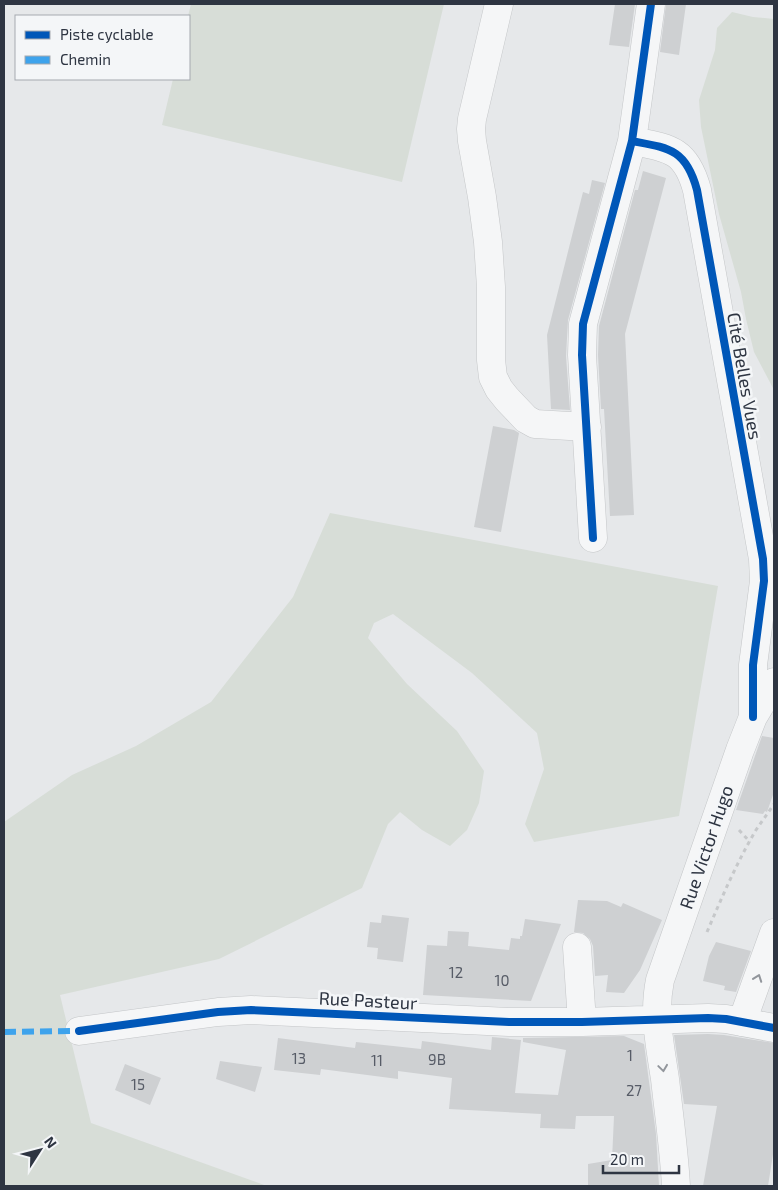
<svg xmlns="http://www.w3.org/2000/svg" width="778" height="1190" font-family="'Exo 2',sans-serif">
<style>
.green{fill:#d7ddd7}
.building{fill:#ced0d2}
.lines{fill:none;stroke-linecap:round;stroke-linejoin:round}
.minor-casing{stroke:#c4c6c8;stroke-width:29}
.path{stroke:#c6c8ca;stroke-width:3;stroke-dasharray:4 4;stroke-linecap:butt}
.minor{stroke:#f5f6f7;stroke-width:28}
.quiet{stroke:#3ea3ec;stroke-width:6;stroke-dasharray:12 6;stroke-linecap:butt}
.cycleway-casing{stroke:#f4f6f8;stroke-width:11}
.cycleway{stroke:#0057b8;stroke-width:8}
.oneway{stroke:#92969c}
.labels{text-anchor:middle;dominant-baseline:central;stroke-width:5;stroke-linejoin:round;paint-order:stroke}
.number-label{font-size:15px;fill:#575c67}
.street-label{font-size:18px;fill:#2e3542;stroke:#f4f6f8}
</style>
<rect width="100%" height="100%" fill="#e6e8ea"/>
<path class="green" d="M191,4H444L402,182L162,125L173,79H189V16H188Z
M732,12L753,17L774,19V390L754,352L746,319L741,292L719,214L701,127L699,100L715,50L717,28Z
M330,513L718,586L679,816L534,842L525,824L544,769L537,733L472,673L393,614L374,623L368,638L407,684L457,731L484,771L479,803L467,830L450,846L422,830L400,812L388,824L362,888L219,959L60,995L91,1123L267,1186H4V822L72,775L136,746L211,702L293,597Z"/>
<path class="building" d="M615,4H635L629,47L609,45Z
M666,4H686L679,55L660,52Z
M643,171L666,178L625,334L634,515L610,516L604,409H601L598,355L599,326L635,190H638Z
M592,180L605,183L568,320L566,356L570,410L551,409L547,335L583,192L589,194Z
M493,426L514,430L519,433L501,532L474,527Z
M762,736L774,738V792L767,812L765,811L763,814L736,810Z
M578,900L607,901L621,907L623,903L662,920L640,970L624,993L606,992L608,975L595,976L593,946L590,939L583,933L574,932Z
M382,915L409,918L403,962L377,959L378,948L367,947L370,922L381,923Z
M525,919L561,924L531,1001L423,995L427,945L447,946L448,931L469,932L468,946L509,950L511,938L520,939V936H522Z
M716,942L751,951L736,992L724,990L725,986L703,981L709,956Z
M708,1034L724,1035L774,1043V1148L768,1186H703L717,1106L684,1104L674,1035Z
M624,1036L644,1044L656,1134L659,1186H588V1164L612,1160L614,1116H576L575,1129L540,1128L541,1114L449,1109L452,1078L398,1071V1079L321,1069L320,1075L274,1070L278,1038L355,1048L356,1042L421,1049L422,1041L491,1050L492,1037L521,1040L515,1093L558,1095L566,1050L523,1042V1038Z
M220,1061L262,1067L255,1092L216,1079Z
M125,1064L161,1078L150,1105L115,1090Z"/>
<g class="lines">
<defs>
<path id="minor" d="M499,4L472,119L471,129L472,141L482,197L488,242L491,287V360L493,377L499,389L507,399L526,419L535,424L587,427
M632,141C669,148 686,149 697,190L763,559L764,581L753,665V717
M593,538L582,355L583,324L632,141L651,4
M577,947L582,1022
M742,1022L774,933
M79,1031L218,1012L251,1010L509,1022H582L708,1018L726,1019L774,1028
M676,1186C674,1150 669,1115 665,1079C660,1046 653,1014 660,980L740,750L753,717L774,682"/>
</defs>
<use href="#minor" class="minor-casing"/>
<path class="path" d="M739,830L750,842
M707,932C722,897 737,862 756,830C762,821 768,813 774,804"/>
<use href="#minor" class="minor"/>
<path class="quiet" d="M4,1032L79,1031"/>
<defs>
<path id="cycleway" d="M632,141C669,148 686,149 697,190L763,559L764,581L753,665V717
M593,538L582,355L583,324L632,141L651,4
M79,1031L218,1012L251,1010L509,1022H582L708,1018L726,1019L774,1028"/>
</defs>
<use href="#cycleway" class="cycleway-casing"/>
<use href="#cycleway" class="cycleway"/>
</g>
<defs><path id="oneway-chevron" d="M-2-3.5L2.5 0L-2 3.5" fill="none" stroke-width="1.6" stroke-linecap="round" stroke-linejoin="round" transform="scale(1.25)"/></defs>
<g class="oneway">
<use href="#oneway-chevron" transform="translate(758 978) rotate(-70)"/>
<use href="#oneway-chevron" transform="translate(663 1068) rotate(82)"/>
</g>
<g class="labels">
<g class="number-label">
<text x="456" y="972">12</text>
<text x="502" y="980">10</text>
<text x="630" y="1055">1</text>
<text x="299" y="1058">13</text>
<text x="437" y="1059">9B</text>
<text x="377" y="1060">11</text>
<text x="138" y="1084">15</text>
<text x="634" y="1090">27</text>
</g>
<g class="street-label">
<text transform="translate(745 376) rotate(80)">Cité Belles Vues</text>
<text transform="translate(706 847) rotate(-71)">Rue Victor Hugo</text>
<text transform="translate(368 1000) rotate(3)">Rue Pasteur</text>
</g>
</g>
<rect width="778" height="1190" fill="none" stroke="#2e3542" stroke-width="10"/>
<rect x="15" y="15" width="175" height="65" fill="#f4f6f8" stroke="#a5a9af"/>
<rect x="25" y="31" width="25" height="8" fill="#0057b8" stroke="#a5a9af"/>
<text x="60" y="40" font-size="15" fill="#2e3542">Piste cyclable</text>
<rect x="25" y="56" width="25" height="8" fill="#3ea3ec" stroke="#a5a9af"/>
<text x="60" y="65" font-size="15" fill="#2e3542">Chemin</text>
<g transform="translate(40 1150) rotate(54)" stroke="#f4f6f8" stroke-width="4" paint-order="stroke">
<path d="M0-4L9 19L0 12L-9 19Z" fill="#2e3542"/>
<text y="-8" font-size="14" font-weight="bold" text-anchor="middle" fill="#2e3542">N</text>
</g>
<path d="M603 1165v8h76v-8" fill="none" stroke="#2e3542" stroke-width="2.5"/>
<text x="610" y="1165" font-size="15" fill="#2e3542" stroke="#f4f6f8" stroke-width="4" paint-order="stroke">20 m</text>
</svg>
